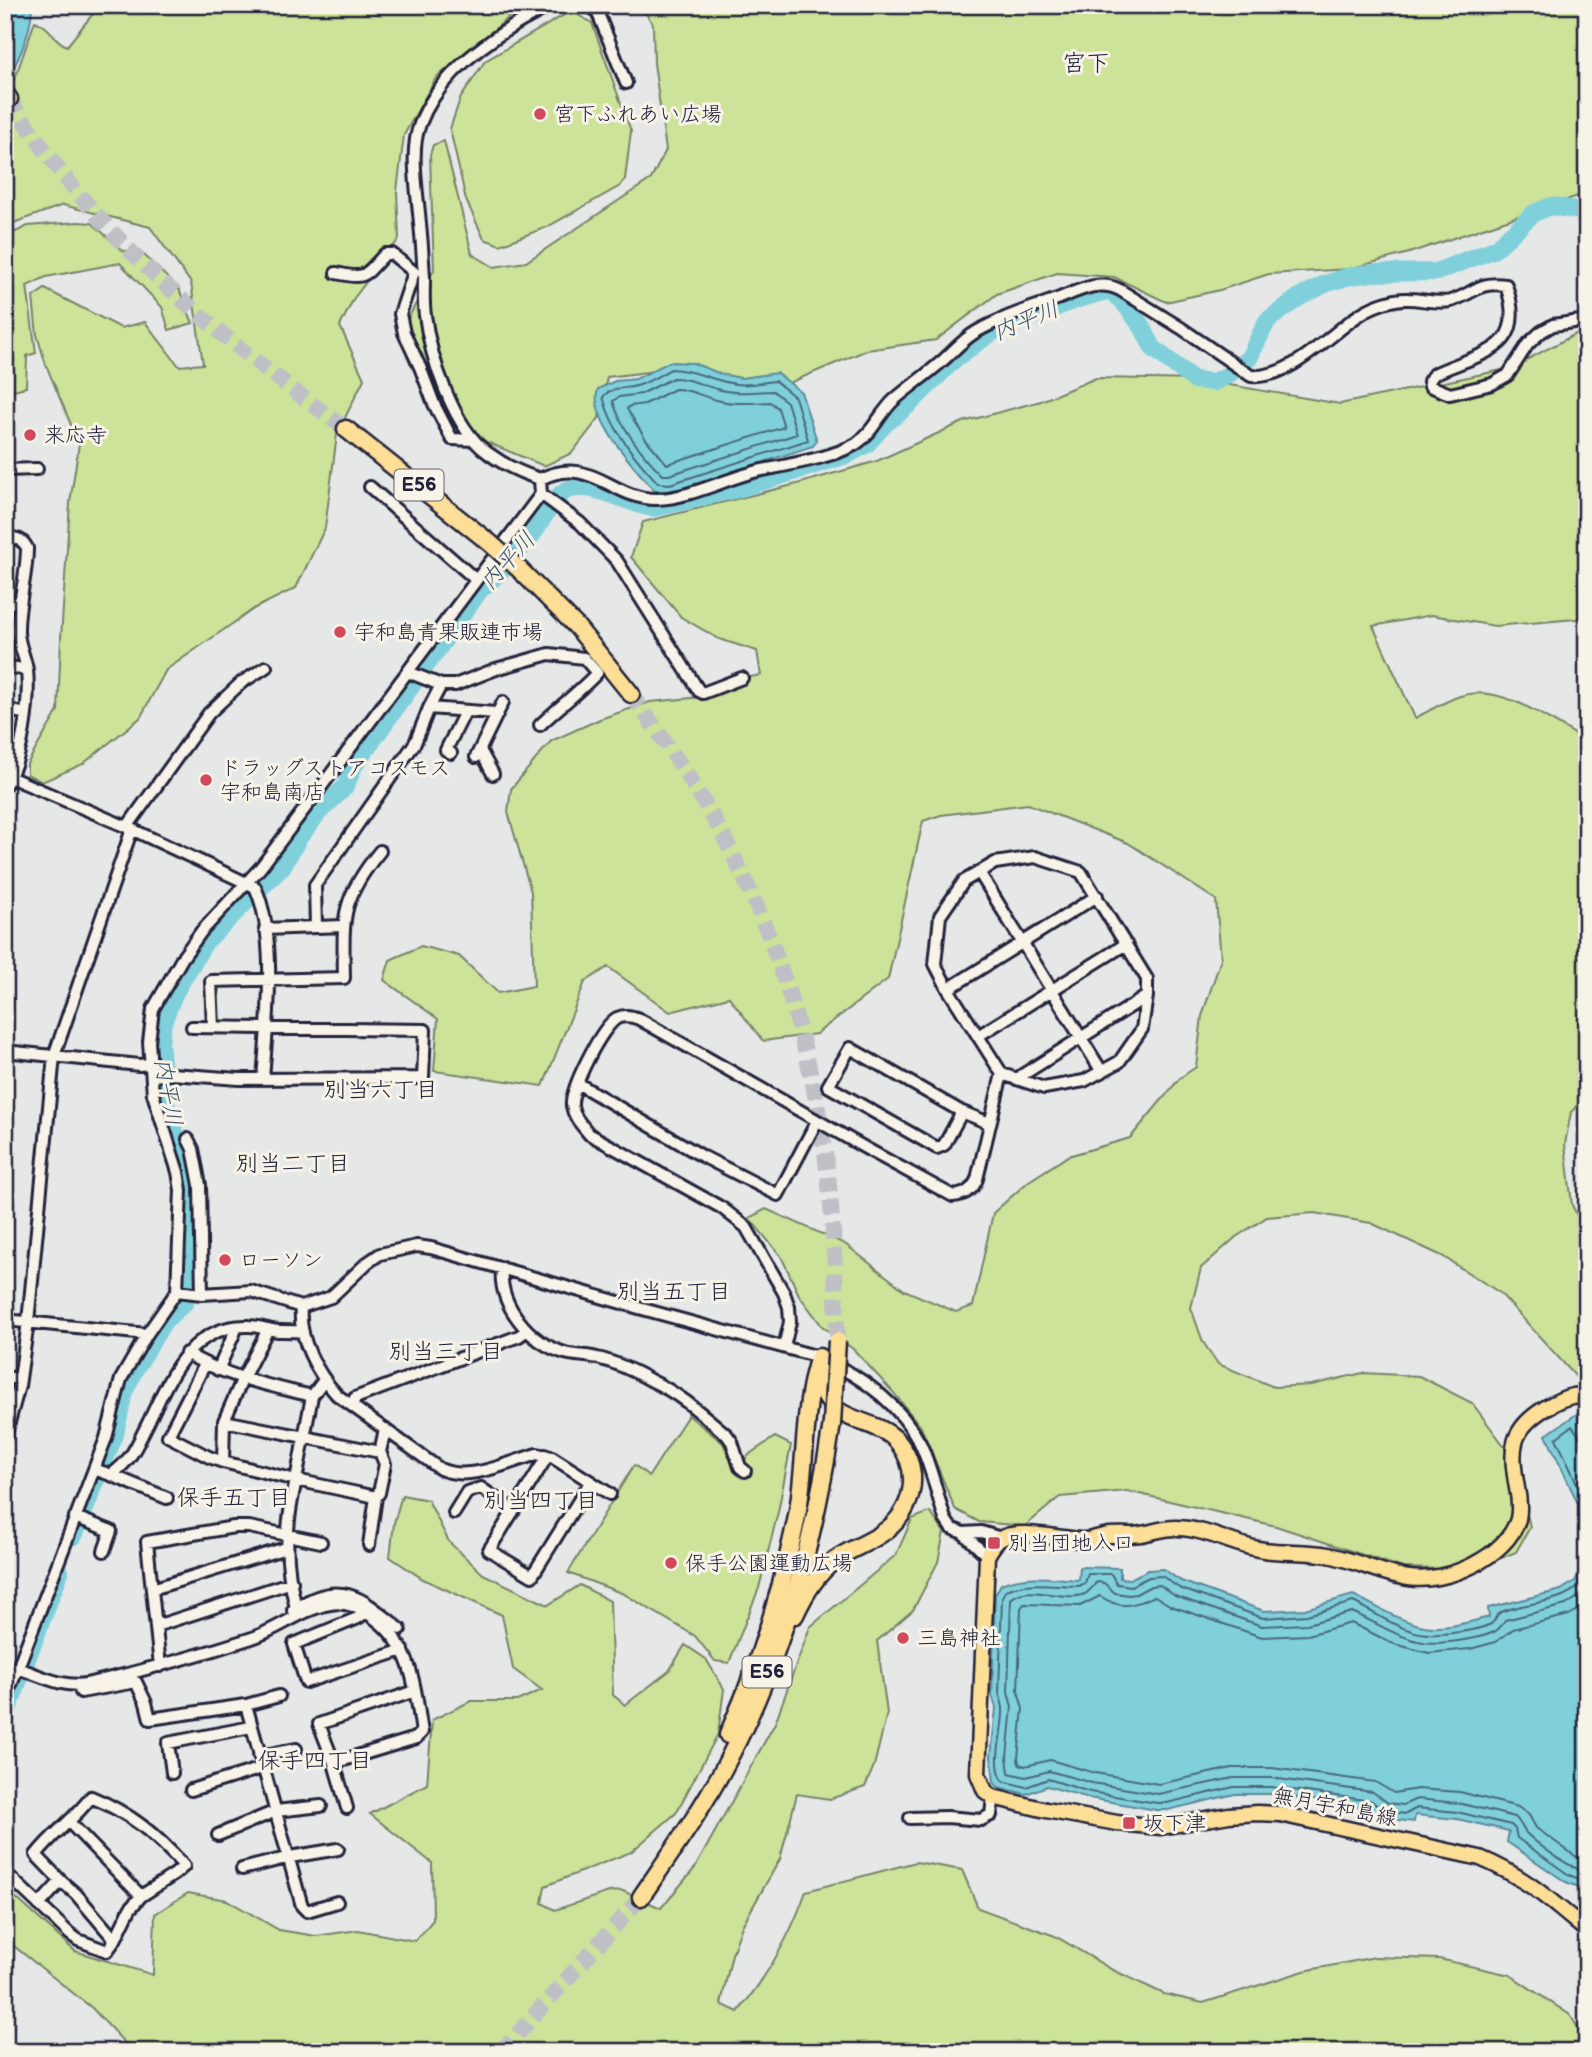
<svg xmlns="http://www.w3.org/2000/svg" width="1592" height="2057" font-family="'Balsamiq Sans','Klee One',sans-serif">
<style>
.green{fill:#cce399;stroke:#77826a;stroke-width:2}
.water{fill:#80d0db;stroke:#5a8a9b;stroke-width:2}
.lines{fill:none;stroke-linecap:round;stroke-linejoin:round}
.shore{stroke:#48687b;stroke-width:2}
.river{stroke:#80d0db;stroke-width:18}
.highway-tunnel{stroke:#bfc0c5;stroke-width:16;stroke-dasharray:16 8;stroke-linecap:butt}
.minor-casing{stroke:#22223b;stroke-width:16}
.major-casing{stroke:#22223b;stroke-width:19}
.highway-casing{stroke:#22223b;stroke-width:21}
.minor{stroke:#f7f3e8;stroke-width:10}
.major{stroke:#fcde96;stroke-width:14}
.highway{stroke:#fcde96;stroke-width:16}
.highway-bridge-casing{stroke:#22223b;stroke-width:21;stroke-linecap:butt}
.highway-bridge{stroke:#fcde96;stroke-width:16}
.poi-dot{fill:#d1495b;stroke:#f7f3e8;stroke-width:2.5}
.labels{text-anchor:middle;dominant-baseline:central;stroke-width:6;stroke-linejoin:round;paint-order:stroke}
.shield{fill:#f7f3e8;stroke:#62616f;stroke-width:2}
.shield-label{font-size:19px;font-weight:bold;fill:#22223b}
.poi-label{font-size:21px;fill:#22223b;stroke:#f7f3e8;text-anchor:start}
.street-label{font-size:21px;fill:#22223b;stroke:#f7f3e8}
.water-label{font-size:23px;font-style:italic;fill:#3e566b;stroke:#f7f3e8}
.neighbourhood-label{font-size:23px;fill:#22223b;stroke:#f7f3e8}
.quarter-label{font-size:24px;fill:#22223b;stroke:#f7f3e8}
</style>
<rect width="100%" height="100%" fill="#e6e7e7"/>
<filter id="ink" filterUnits="userSpaceOnUse"><feTurbulence type="fractalNoise" baseFrequency=".0143" numOctaves="2"/><feDisplacementMap in="SourceGraphic" scale="14" xChannelSelector="R" yChannelSelector="G"/><feConvolveMatrix kernelMatrix="1 2 1 2 8 2 1 2 1" color-interpolation-filters="sRGB"/></filter>
<g filter="url(#ink)">
<path class="green" d="M100,5H532L514,13L436,78L404,135L397,191L399,239L354,298L340,326L364,379L337,434L325,528L296,588L255,608L166,670L140,718L83,764L42,782L27,774V764L58,711L61,638L70,503L79,444L46,365L37,335L33,297L45,289L121,328L145,322L179,366L203,364L191,283L150,227L63,205L5,226V95L16,75L35,21C54,29 51,39 67,46Z
M640,5H1587V193L1409,253L1349,269L1269,274L1220,290L1166,302L1114,277L1057,273L997,294L936,340L867,350L782,386L648,372L607,377L599,418L572,453L544,466L458,430L416,370L405,324L434,270L430,155L433,145L444,141L472,254L494,267L526,262L651,179L666,150L654,63L653,24Z
M571,11L592,23L631,131L625,179L620,186L547,227L500,245L484,239L466,200L450,129L460,99L485,61Z
M78,222L92,223L123,251L139,250L179,289L193,323L169,330L162,307L120,263L46,277L27,286L36,353L27,356L26,387L5,392V237L28,226Z
M1587,328V618L1495,626L1432,615L1373,626L1415,718C1429,711 1445,701 1460,696C1501,682 1552,722 1587,741V1097L1571,1112L1565,1144L1572,1205L1587,1235V1389L1500,1293L1442,1256L1371,1223L1314,1213L1267,1217L1236,1237L1201,1268L1191,1308L1203,1342L1218,1364L1274,1387L1311,1385L1363,1373L1419,1376L1472,1403L1514,1459L1530,1527L1516,1552L1472,1570L1403,1568L1276,1526L1127,1491L1060,1497L1025,1526L979,1522L955,1509L921,1427L893,1392L853,1349L822,1326L799,1295L781,1256L749,1218L766,1209L845,1244L904,1290L956,1312L973,1306L993,1213L1029,1181L1068,1156L1130,1138L1180,1078L1196,1067L1202,1016L1221,959L1216,900L1128,843L1028,804L941,815L923,821L888,979L816,1034L763,1041L729,997L670,1012L608,967L585,982L543,1086L434,1071L438,1019L384,980L390,960L421,946L459,956L498,993L534,986L531,892L508,812L511,789L551,741L600,719L650,702L702,697L740,679L761,675L757,651L719,639L681,617L631,557L643,522L797,484L877,461L963,422L1041,401L1096,378L1201,380L1340,404L1511,368Z
M688,1415L723,1443L735,1469L751,1453L775,1437L791,1445L778,1512L759,1588L729,1663L715,1661L695,1636L624,1594L568,1573L634,1465L649,1476Z
M402,1495L428,1500L449,1542L483,1574L548,1605L580,1585L610,1601L613,1695L625,1705L669,1671L685,1645L706,1659L724,1689L718,1734L676,1813L631,1852L545,1886L542,1903L555,1910L609,1892L623,1891L661,1908L695,1868L775,1723L810,1627L896,1555L912,1519L930,1512L944,1532L938,1562L913,1610L877,1641L887,1713L874,1766L865,1787L830,1799L797,1794L780,1859L742,1926L732,1954L721,2004L738,2012C768,1975 791,1935 806,1891L916,1862L962,1870L978,1908L1055,1936L1111,1969L1164,1994L1203,2003L1304,1971L1375,1957L1439,1959L1510,1975L1570,2015L1587,2042V2052H133L92,2008L5,1939V1888L75,1951L153,1975L155,1914L188,1893L227,1900L279,1930L316,1936L358,1930L415,1941L433,1920L432,1863L370,1814L427,1784L432,1720L471,1701H517L542,1690L513,1669L502,1615L423,1579L390,1557L394,1523Z"/>
<path class="water" d="M13,5H32C32,33 18,60 5,85V50L11,37Z
M669,362L693,363L721,374L741,378L777,373L801,392L817,441L813,446L670,492L654,490C636,469 588,419 598,389L615,381L636,379Z
M1578,1413L1587,1437V1527L1582,1512L1546,1435Z
M1587,1559V1890L1566,1882L1507,1842L1509,1831L1457,1819L1415,1815L1414,1822L1372,1817V1808L1270,1794H1235L1168,1810H1156L1089,1798L1047,1786L1026,1794L998,1787L994,1782L991,1756L996,1708L992,1695L995,1595L1001,1584C1026,1574 1052,1578 1079,1580L1080,1567L1120,1568V1578L1130,1579L1148,1570L1163,1569L1181,1581L1264,1611L1305,1609L1353,1595C1376,1606 1399,1621 1424,1626C1444,1630 1470,1622 1489,1617L1488,1608L1561,1590L1575,1581Z"/>
<g class="lines">
<path class="shore" d="M671,369C697,370 712,381 736,384C749,386 763,382 775,381L795,397L808,440L670,484L658,483C635,458 612,431 603,397C612,385 626,390 640,385C651,381 661,374 671,369Z
M673,378C691,378 700,385 717,389C736,395 754,391 773,391L787,402L797,434L669,475H663C643,455 621,429 613,401L619,397L641,394Z
M675,389C689,389 699,395 713,399C732,405 750,403 770,402L778,408L784,427L667,464L645,438L627,409L630,406L645,404Z
M1587,1439L1580,1437L1572,1426L1556,1438L1587,1505
M1587,1575C1570,1606 1529,1600 1501,1612C1494,1615 1497,1620 1491,1624C1478,1631 1442,1635 1427,1634C1401,1632 1376,1613 1353,1602L1307,1615L1263,1618L1179,1588L1162,1576L1149,1577L1131,1586L1117,1584L1111,1574H1088L1085,1583L1079,1586C1055,1586 1029,1580 1006,1590L1002,1597L999,1693C1000,1698 1003,1704 1003,1709C1004,1731 991,1762 1003,1781L1026,1787L1048,1779L1090,1792L1157,1803H1167L1234,1787H1271L1372,1801L1382,1811L1406,1814L1417,1808L1457,1812L1511,1825L1515,1829L1517,1838L1569,1875L1587,1882
M1587,1591L1566,1605L1505,1620C1502,1625 1500,1629 1494,1632C1479,1639 1440,1645 1423,1642C1398,1638 1375,1622 1352,1612L1307,1624L1262,1626L1175,1596L1160,1585L1151,1586L1136,1594L1129,1595L1115,1593L1104,1583L1097,1582C1094,1585 1090,1591 1085,1594C1065,1603 1028,1582 1011,1599L1008,1692L1012,1707L1007,1757L1009,1773L1026,1777L1049,1771L1092,1783L1158,1794L1233,1778H1271L1373,1792L1388,1803L1403,1805L1417,1799L1458,1803L1515,1817C1522,1823 1522,1830 1528,1835C1545,1850 1566,1865 1587,1873
M1587,1605L1569,1615L1513,1629L1496,1642L1470,1649L1429,1653L1394,1644L1351,1623L1308,1635L1262,1637L1171,1606L1155,1596C1133,1605 1123,1611 1100,1596L1080,1606L1024,1604L1021,1608L1018,1691L1023,1709L1018,1758L1019,1764L1025,1766L1050,1760L1095,1773L1159,1784L1232,1768H1272L1375,1782L1394,1793L1417,1789L1460,1792L1518,1807L1529,1815L1536,1828L1578,1858L1587,1862"/>
<path class="river" d="M74,1536L115,1434L124,1392L135,1369L164,1321L185,1302L190,1273L192,1188L187,1163L167,1112L160,1043L163,1022L175,992L205,942L282,867L298,839L319,812L345,787L354,766L480,590C499,574 516,555 532,535C543,521 550,501 565,491C571,487 579,488 586,488C610,490 631,505 654,508L738,489L847,455L867,444L885,424L913,401L956,358L978,342L996,330L1078,299L1109,290L1122,300L1143,328L1153,348L1194,380L1214,382L1228,375L1249,358L1267,321L1298,298L1325,284L1350,276L1372,273L1436,272L1495,249L1534,213L1551,206L1587,212
M5,1717L60,1572"/>
<path class="highway-tunnel" d="M9,99C38,142 68,184 103,222C175,301 260,366 346,429
M631,694C663,738 695,784 721,832C785,951 822,1084 832,1218C835,1259 836,1300 837,1341
M501,2052L641,1897"/>
<defs>
<path id="minor" d="M552,5C501,30 441,68 420,124C409,151 418,195 420,224C422,242 423,260 424,278C424,290 423,303 425,315C430,356 453,428 488,453C504,465 521,473 540,479C591,454 611,499 656,499C691,498 724,479 758,471C786,465 832,458 856,444C872,434 880,413 894,400C909,387 925,376 940,363C952,353 962,340 976,332C1002,317 1032,308 1060,298C1079,290 1101,279 1120,290L1181,328L1251,376C1292,379 1329,334 1362,313C1373,306 1394,298 1408,299C1421,299 1438,304 1451,301C1475,293 1478,281 1506,285C1529,352 1480,352 1434,374L1429,381L1430,386L1450,394L1492,384L1508,375L1528,344L1541,332L1553,325L1587,320
M588,5L597,11L626,83
M336,273C367,280 364,276 385,254H392L414,272L400,314L404,333L420,367L434,404L452,439L474,440
M5,470L37,469
M370,487L475,579
M541,494L580,523L617,561L699,691L703,693L742,678
M5,537C15,538 22,538 27,548C27,576 17,605 18,633C19,646 25,657 27,670C30,701 23,759 5,785
M5,603L20,602
M5,666L27,670
M408,672L441,685L429,708
M441,685H455L496,669L549,654L584,658L597,673C579,692 559,707 540,725
M5,709L26,714
M480,750L493,774
M451,753L446,750L465,712
M476,757L503,702
M5,775L127,827L255,887C278,937 267,1024 263,1079
M127,827L209,713L241,683L266,667
M1035,857L1081,872L1147,979V996L1142,1029L1119,1062L1084,1081L1044,1088L1002,1074L948,989L935,964L940,916L964,881L995,863Z
M979,872L1102,1072
M316,927L315,885L415,743L429,708L496,713
M265,929L343,926
M948,989L1097,896
M213,1027L211,981L344,978C343,918 340,900 380,851
M978,1036L1126,944
M5,1051L139,1065L151,1064
M152,1076L172,1074L239,1079L423,1078L425,1030L192,1027
M1016,1079L1147,996
M577,1083L702,1156L778,1195L817,1121
M962,1112L944,1145L937,1148L828,1086L850,1048L962,1112L989,1123
M188,1139L193,1149L200,1185L202,1294
M502,1268C498,1305 530,1343 565,1353C575,1356 587,1355 597,1358C615,1362 636,1372 652,1381C680,1394 703,1415 727,1435L732,1442L740,1467L745,1471
M177,1291L202,1294L251,1291L301,1307L331,1297L367,1263L380,1254L417,1246L431,1248L639,1308L819,1357C859,1375 899,1403 920,1443C931,1466 937,1494 945,1519L951,1528L963,1533
M301,1307C298,1339 317,1373 337,1395L440,1469C469,1482 507,1463 537,1454L552,1457L610,1494
M5,1320L147,1334
M268,1329L242,1380L224,1421L380,1452
M784,1347L790,1322L789,1307L784,1293L746,1227L722,1208L589,1134C582,1125 574,1118 572,1106C570,1089 602,1026 617,1018C624,1015 632,1016 639,1019L867,1149L953,1196C965,1195 973,1190 977,1179L1002,1074
M186,1353C225,1377 268,1385 312,1396
M205,1364L168,1436L209,1457L223,1462
M218,1370L237,1327
M5,1377L20,1379
M352,1406L355,1398L519,1336L527,1330
M224,1421L223,1462L296,1480L312,1396L324,1380
M5,1437L19,1386L28,1322L54,1056L132,829
M545,1455V1460L489,1550L532,1576L591,1481
M94,1469L111,1475C134,1457 135,1448 148,1423C169,1379 190,1324 249,1326C260,1326 271,1331 281,1331C289,1331 296,1331 303,1332
M111,1475L167,1498
M454,1513L467,1492L481,1488L514,1511
M75,1517L111,1531L104,1551
M369,1545L376,1497L379,1493L385,1464L380,1452L385,1429
M987,1556L963,1533L981,1532L1001,1538
M152,1589L286,1548
M296,1608C284,1560 285,1528 296,1480L376,1497
M293,1610C340,1577 362,1598 400,1629
M366,1612L358,1618L294,1644L306,1682L403,1650
M156,1626L292,1582
M160,1666L147,1542L234,1527H249L321,1542
M17,1668C40,1675 62,1688 86,1684C142,1671 197,1656 252,1638C279,1629 302,1609 330,1604C345,1601 358,1607 370,1615C413,1644 414,1685 422,1732L416,1738L334,1763
M80,1690L81,1692L136,1682L146,1703L150,1719L246,1705L279,1696
M5,1701L106,1438L121,1379L147,1334L177,1291L181,1190L178,1172L153,1094L149,1042L153,1009L183,957L201,932L261,867L541,494L540,479
M246,1705L302,1906L307,1911L337,1902
M259,1756L296,1749
M172,1773L168,1743L251,1727
M191,1790L262,1768
M347,1808L334,1763L319,1724L415,1691
M910,1818L947,1817L981,1820L991,1815L993,1797
M70,1823L141,1896L130,1909L115,1940
M218,1835L276,1811L321,1806
M242,1869L290,1857L338,1849
M5,1876L11,1878L70,1934L78,1940L107,1951L115,1940L76,1894L61,1881
M39,1905L61,1881L36,1855C53,1833 75,1819 91,1797C130,1813 156,1834 184,1866L175,1874L141,1896"/>
<path id="major" d="M1587,1396C1572,1393 1560,1400 1547,1407C1510,1429 1510,1448 1517,1488C1519,1498 1520,1509 1518,1519C1507,1557 1446,1584 1409,1578C1381,1574 1355,1560 1328,1555C1307,1551 1285,1553 1264,1550C1234,1546 1209,1529 1178,1528C1165,1527 1154,1532 1141,1534C1131,1536 1120,1534 1110,1535C1101,1536 1092,1540 1084,1540C1063,1540 1017,1527 1000,1539C994,1543 991,1549 987,1556L978,1774L985,1791L993,1797L1046,1810L1117,1823L1161,1827L1229,1815L1257,1813L1280,1814L1480,1858C1524,1876 1551,1901 1587,1931"/>
<path id="highway" d="M5,93L9,99
M346,429L490,543
M519,569L577,627L631,694
M795,1615C804,1595 816,1574 835,1560C849,1549 867,1544 881,1534C913,1513 923,1473 898,1442C879,1419 835,1423 825,1394C822,1385 822,1373 820,1363
M728,1735C758,1667 781,1593 796,1521C807,1469 802,1405 819,1357
M641,1897C671,1853 702,1810 727,1762C782,1657 815,1540 832,1423"/>
</defs>
<use href="#minor" class="minor-casing"/>
<use href="#major" class="major-casing"/>
<use href="#highway" class="highway-casing"/>
<use href="#minor" class="minor"/>
<use href="#major" class="major"/>
<use href="#highway" class="highway"/>
<defs>
<path id="highway-bridge" d="M490,543L519,569
M832,1423L837,1341"/>
</defs>
<use href="#highway-bridge" class="highway-bridge-casing"/>
<use href="#highway-bridge" class="highway-bridge"/>
</g>
</g>
<g class="poi-dot">
<circle cx="540" cy="114" r="7"/>
<circle cx="30" cy="435" r="7"/>
<circle cx="340" cy="632" r="7"/>
<circle cx="206" cy="780" r="7"/>
<circle cx="225" cy="1260" r="7"/>
<rect x="987" y="1536" width="14" height="14" rx="3.5"/>
<circle cx="671" cy="1563" r="7"/>
<circle cx="903" cy="1638" r="7"/>
<rect x="1122" y="1816" width="14" height="14" rx="3.5"/>
</g>
<g class="labels">
<g class="shield">
<rect x="394.5" y="469.5" width="49" height="31" rx="5"/>
<rect x="742.5" y="1656.5" width="49" height="31" rx="5"/>
</g>
<g class="shield-label">
<text x="419" y="485">E56</text>
<text x="767" y="1672">E56</text>
</g>
<g class="poi-label">
<text x="554" y="114">宮下ふれあい広場</text>
<text x="44" y="435">来応寺</text>
<text x="354" y="632">宇和島青果販連市場</text>
<text x="220" y="768">ドラッグストアコスモス<tspan x="220" dy="24">宇和島南店</tspan></text>
<text x="239" y="1260">ローソン</text>
<text x="1008" y="1543">別当団地入口</text>
<text x="685" y="1563">保手公園運動広場</text>
<text x="917" y="1638">三島神社</text>
<text x="1143" y="1823">坂下津</text>
</g>
<g class="street-label">
<text transform="translate(1335 1807) rotate(11)">無月宇和島線</text>
</g>
<g class="water-label">
<text transform="translate(1026 321) rotate(-22)">内平川</text>
<text transform="translate(508 561) rotate(-48)">内平川</text>
<text transform="translate(168 1092) rotate(80)">内平川</text>
</g>
<g class="neighbourhood-label">
<text x="381" y="1090">別当六丁目</text>
<text x="293" y="1164">別当二丁目</text>
<text x="674" y="1292">別当五丁目</text>
<text x="446" y="1352">別当三丁目</text>
<text x="234" y="1498">保手五丁目</text>
<text x="541" y="1501">別当四丁目</text>
<text x="315" y="1761">保手四丁目</text>
</g>
<g class="quarter-label">
<text x="1086" y="63">宮下</text>
</g>
</g>
<rect width="1592" height="2057" fill="none" stroke="#f7f3e8" stroke-width="28"/>
<rect x="14" y="14" width="1564" height="2029" fill="none" stroke="#22223b" stroke-width="2.5" filter="url(#ink)"/>
</svg>
